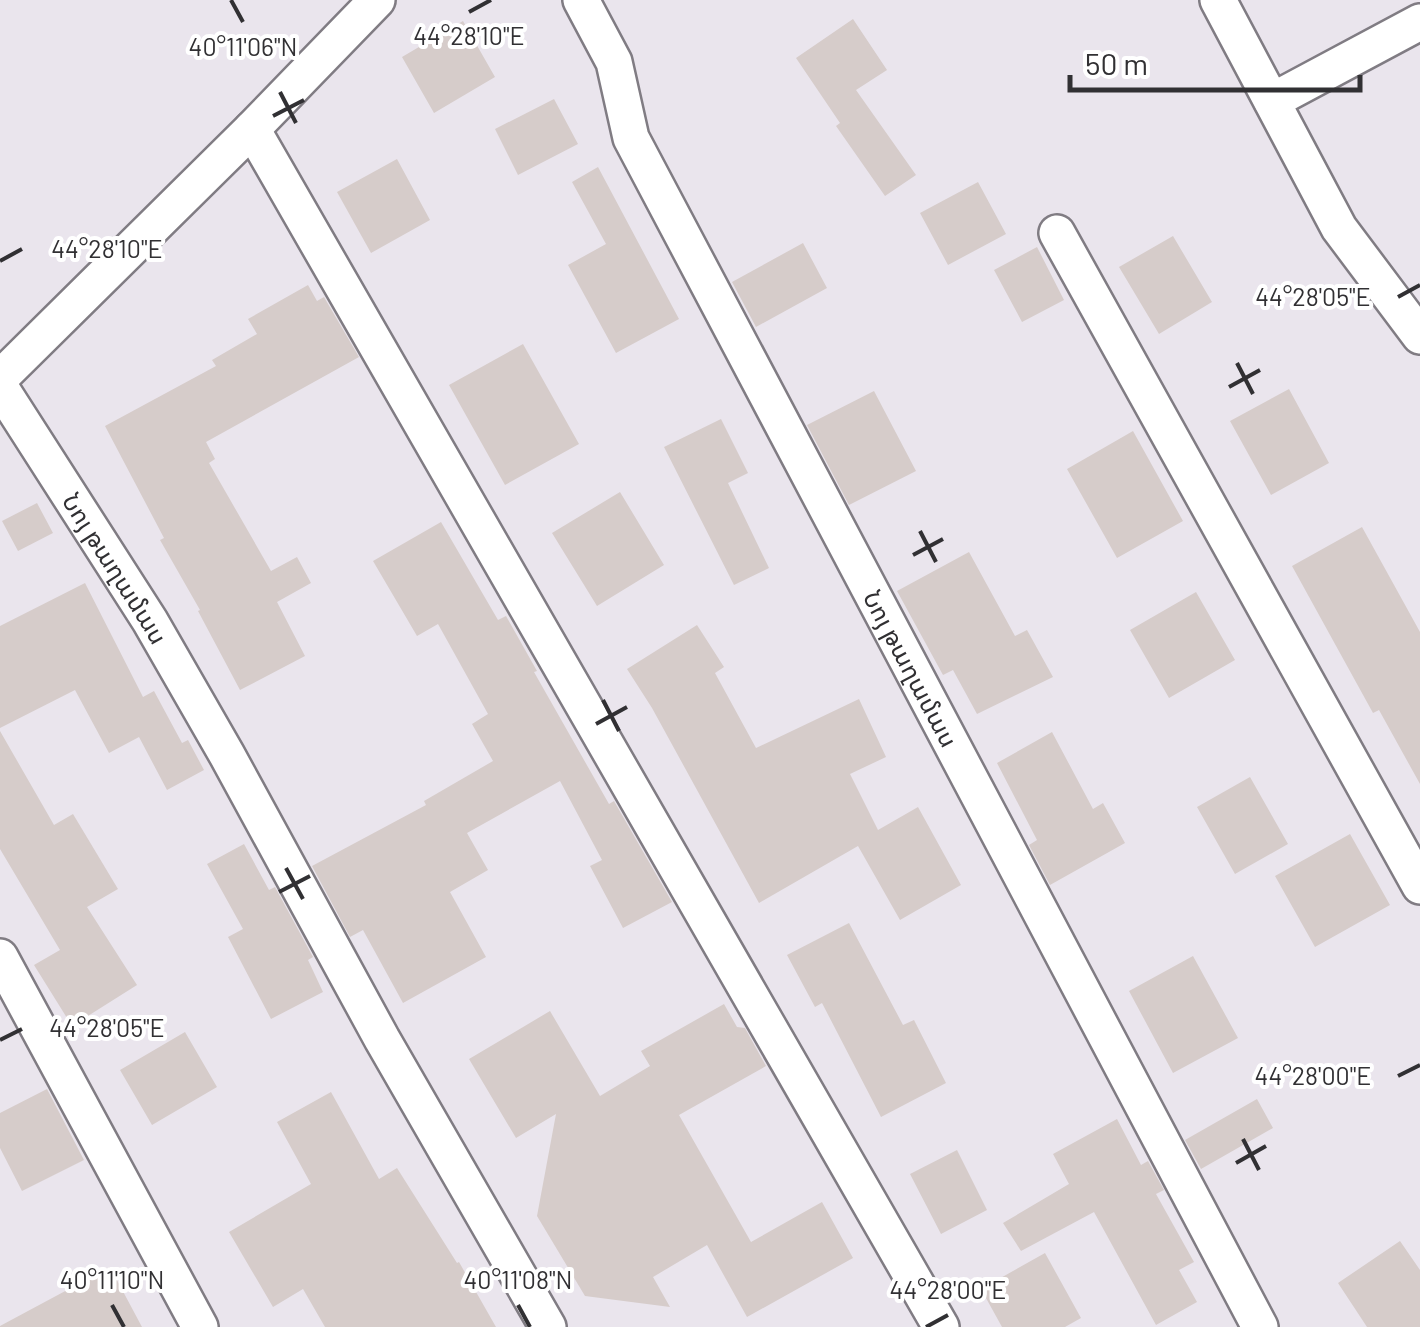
<svg xmlns="http://www.w3.org/2000/svg" width="1420" height="1327" font-family="Barlow,'Noto Sans Armenian',sans-serif">
<style>
.building{fill:#d6ccca}
.lines{fill:none;stroke-linecap:round;stroke-linejoin:round}
.street-casing{stroke:#807c83;stroke-width:40}
.street{stroke:#fff;stroke-width:35}
.ticks{fill:none;stroke:#313033;stroke-width:4}
.labels{text-anchor:middle;dominant-baseline:central;stroke-width:8;stroke-linejoin:round;paint-order:stroke}
.street-label{font-size:25px;fill:#313033;stroke:#fff}
.ticks-label{font-size:25px;text-anchor:middle;fill:#313033;stroke:#fff;stroke-width:8;stroke-linejoin:round;paint-order:stroke}
</style>
<rect width="100%" height="100%" fill="#eae5ed"/>
<path class="building" d="M853,19L887,70L856,90L916,175L885,196L836,126L840,123L796,58Z
M463,21L495,77L434,113L402,57Z
M554,99L578,144L518,175L495,129Z
M397,159L430,220L371,253L337,192Z
M598,167L679,319L616,353L568,265L606,244L572,182Z
M978,182L1006,234L948,265L920,213Z
M1173,236L1212,302L1159,334L1119,267Z
M803,243L827,288L756,327L732,282Z
M1037,247L1064,300L1022,322L994,270Z
M308,285L317,301L324,297L359,357L206,442L215,459L209,463L271,571L297,557L311,583L277,602L305,656L240,690L198,611L200,610L160,540L164,538L105,426L216,366L212,360L257,334L248,319Z
M523,344L579,444L505,485L449,385Z
M1289,389L1329,463L1271,495L1230,421Z
M874,391L916,471L849,505L807,425Z
M721,419L748,473L728,483L769,568L734,585L664,447Z
M1133,431L1183,521L1117,558L1067,469Z
M620,492L664,565L597,606L552,533Z
M37,503L53,533L18,551L2,521Z
M441,522L498,620L506,616L537,671L534,672L609,804L614,801L672,902L623,928L590,866L602,860L560,781L467,833L488,870L450,892L486,957L403,1003L363,930L350,937L312,866L426,805L424,801L493,761L472,724L488,714L438,624L417,636L373,561Z
M1362,527L1420,632V784L1379,710L1373,713L1292,566Z
M969,552L1015,636L1027,630L1053,677L977,714L953,670L943,675L897,591Z
M85,583L143,697L154,691L182,743L188,740L204,770L167,790L139,737L109,753L75,690L0,728V626Z
M1196,592L1235,660L1169,698L1130,630Z
M697,625L724,667L715,673L756,748L859,699L886,757L850,774L878,830L918,807L961,885L900,920L858,846L759,903L652,708L627,669Z
M0,731L54,825L73,814L118,889L87,907L137,985L72,1026L34,965L60,950L0,849Z
M1052,732L1093,809L1103,803L1125,843L1050,885L1029,845L1037,840L997,763Z
M1250,777L1288,844L1235,874L1197,807Z
M1350,834L1390,905L1315,947L1275,876Z
M244,844L269,890L275,887L313,957L308,960L323,992L271,1019L228,937L243,929L207,864Z
M849,923L903,1025L914,1020L946,1083L881,1117L822,1003L815,1007L787,955Z
M1193,956L1238,1038L1173,1073L1129,991Z
M724,1004L737,1027L745,1028L766,1066L679,1115L751,1242L822,1202L853,1258L747,1317L707,1245L653,1277L670,1307L585,1296L537,1216L556,1114L516,1138L469,1059L550,1011L600,1096L650,1066L641,1051Z
M185,1032L217,1087L152,1125L120,1070Z
M47,1089L84,1160L22,1191L0,1148V1113Z
M331,1092L379,1179L397,1168L457,1263L459,1262L496,1327H325L303,1289L273,1307L229,1232L311,1184L277,1122Z
M1257,1099L1273,1128L1201,1169L1185,1140Z
M1117,1119L1141,1165L1148,1161L1164,1190L1156,1194L1194,1262L1179,1270L1197,1302L1156,1325L1094,1212L1021,1251L1003,1223L1069,1184L1053,1154Z
M957,1150L987,1210L941,1234L910,1174Z
M1400,1241L1420,1270V1327H1367L1338,1283Z
M1045,1253L1081,1318L1065,1327H1002L981,1289Z
M110,1267L142,1327H0V1326Z"/>
<g class="lines">
<defs>
<g id="street">
<path id="s1" d="M581,0L614,62L631,138L1260,1327"/>
<path d="M1218,0L1339,228L1420,336"/>
<path d="M1272,101L1420,22"/>
<path d="M252,129L941,1327"/>
<path d="M1057,233L1420,886"/>
<path d="M0,378L252,129L377,0"/>
<path id="s2" d="M0,387L150,621L227,755L382,1039L548,1327"/>
<path d="M0,957L200,1327"/>
</g>
</defs>
<use href="#street" class="street-casing"/>
<use href="#street" class="street"/>
</g>
<path class="ticks" d="M231,0L243,22M469,12L491,0M280,92L296,123M273,116L304,100M0,261L22,249M1398,297L1420,285M1237,363L1253,394M1229,387L1260,370M920,531L936,562M913,555L943,539M603,700L619,731M596,724L627,707M286,868L303,899M279,892L310,876M0,1040L22,1029M1398,1076L1420,1065M1243,1139L1259,1170M1236,1163L1266,1146M112,1305L124,1327M518,1305L530,1327M926,1327L948,1315"/>
<g class="labels">
<g class="street-label">
<text stroke="none"><textPath href="#s2" startOffset="215">Նոյ թաղամաս</textPath></text>
<text stroke="none"><textPath href="#s1" startOffset="748">Նոյ թաղամաս</textPath></text>
</g>
</g>
<g class="ticks-label">
<text x="469" y="45">44°28'10"E</text>
<text x="243" y="56">40°11'06"N</text>
<text x="107" y="258">44°28'10"E</text>
<text x="1313" y="306">44°28'05"E</text>
<text x="107" y="1037">44°28'05"E</text>
<text x="1313" y="1085">44°28'00"E</text>
<text x="112" y="1289">40°11'10"N</text>
<text x="518" y="1289">40°11'08"N</text>
<text x="948" y="1299">44°28'00"E</text>
</g>
<path d="M1070 75v15h290v-15" fill="none" stroke="#313033" stroke-width="5"/>
<text x="1085" y="75" font-size="30" fill="#313033" stroke="#ffffff" stroke-width="8" paint-order="stroke">50 m</text>
</svg>
